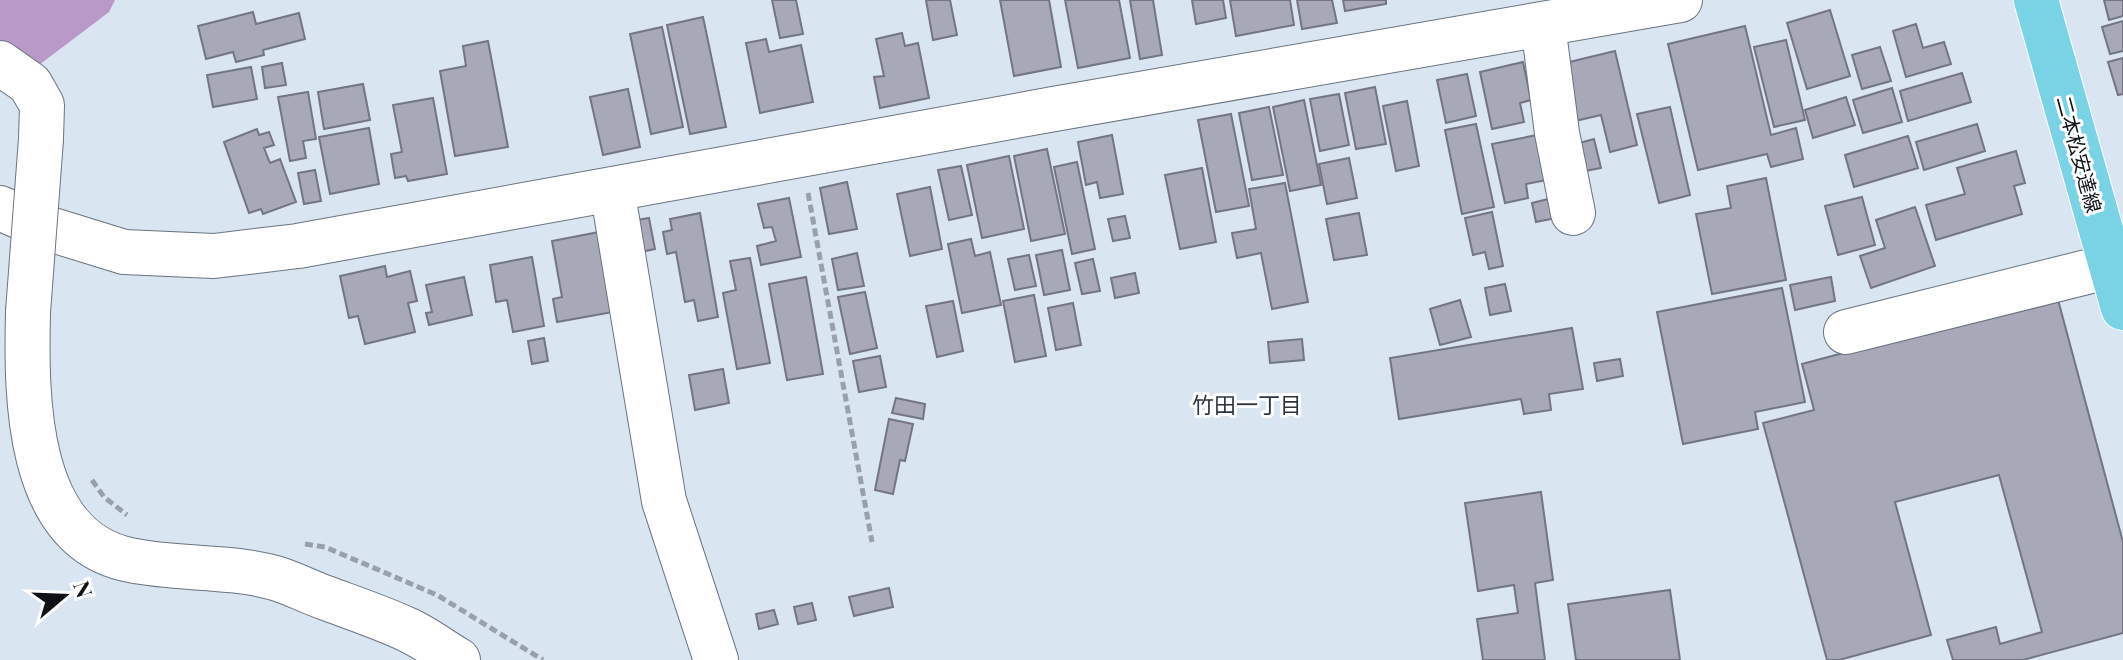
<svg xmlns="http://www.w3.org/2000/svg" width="2123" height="660" font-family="'Playfair Display','Noto Sans JP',serif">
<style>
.forest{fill:#b899c7}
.building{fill:#a8a9b8;stroke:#747582;stroke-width:2}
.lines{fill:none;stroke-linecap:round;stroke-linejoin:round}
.minor-casing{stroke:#69747f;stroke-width:46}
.major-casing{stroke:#fff;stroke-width:46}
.path{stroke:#98a1ab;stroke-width:5;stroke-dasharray:8 4;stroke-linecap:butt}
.minor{stroke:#fff;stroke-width:44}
.major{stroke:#7ad2e5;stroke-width:44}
.minor-bridge-casing{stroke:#69747f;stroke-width:46;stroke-linecap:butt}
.minor-bridge{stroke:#fff;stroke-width:44}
.labels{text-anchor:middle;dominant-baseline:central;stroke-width:6;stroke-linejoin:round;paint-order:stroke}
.street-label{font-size:20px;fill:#0e1216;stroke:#fff}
.neighbourhood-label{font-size:22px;fill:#2b343d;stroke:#fff}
</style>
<rect width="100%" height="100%" fill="#d9e5f1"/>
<path class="forest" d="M0,0H115L109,12L39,65L0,63Z"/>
<path class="building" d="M772,0H796L803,34L780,38Z
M926,0H950L957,35L933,40Z
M1000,0H1049L1061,67L1014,76Z
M1065,0H1119L1130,58L1078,68Z
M1130,0H1153L1162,55L1140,59Z
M1192,0H1223L1226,18L1196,24Z
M1230,0H1290L1294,25L1236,36Z
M1297,0H1332L1337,23L1302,29Z
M1343,0H1386V4L1345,11Z
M2104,0H2123V16L2109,20Z
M1830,10L1850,76L1807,89L1787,23Z
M253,12L256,24L299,13L305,39L263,50L264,55L236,62L233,52L206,59L198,26Z
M703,17L726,127L690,134L667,25Z
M2123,21V51L2110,54L2102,27Z
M1916,24L1923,48L1944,42L1951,64L1906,77L1893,31Z
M1745,26L1771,135L1796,128L1803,159L1771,167L1767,154L1698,170L1668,44Z
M662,27L683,127L651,134L630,34Z
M902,33L905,46L918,43L929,98L880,108L874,77L884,76L876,39Z
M766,39L769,52L801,45L813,102L760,113L746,43Z
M1786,40L1805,120L1774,127L1754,47Z
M488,41L508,147L455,156L440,71L466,66L463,46Z
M1880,47L1891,81L1862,89L1852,55Z
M1615,51L1637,145L1610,152L1601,115L1575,121L1561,64Z
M2123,58V94L2118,95L2108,62Z
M1523,62L1531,100L1520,103L1524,122L1492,129L1480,72Z
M282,63L286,85L265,88L262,67Z
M251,67L257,99L213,107L207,75Z
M1962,73L1971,102L1908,121L1900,91Z
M1467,74L1476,116L1446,123L1437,80Z
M363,84L370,120L324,129L318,92Z
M1375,87L1386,144L1356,149L1345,93Z
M1892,88L1902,122L1863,133L1853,100Z
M628,89L640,147L603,155L590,97Z
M308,92L316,139L303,141L306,158L290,161L278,97Z
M1339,94L1349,145L1320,151L1310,99Z
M1846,97L1855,125L1813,138L1805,110Z
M433,98L447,174L408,181L406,176L395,178L391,154L402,152L393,105Z
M1304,100L1321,185L1290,191L1273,107Z
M1407,101L1419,166L1396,171L1383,106Z
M1269,107L1283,175L1252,180L1239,113Z
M1670,107L1690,195L1659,203L1637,114Z
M1231,114L1249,206L1216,212L1198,120Z
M1476,124L1494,207L1462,214L1445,130Z
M1977,124L1985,151L1924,170L1916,142Z
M369,128L379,184L330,194L319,137Z
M257,129L259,135L269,132L274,145L264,148L270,163L280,159L296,202L263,214L261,209L249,213L224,142Z
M1542,134L1552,179L1526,184L1528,198L1505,203L1492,144Z
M1112,135L1123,194L1100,198L1097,182L1086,185L1078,142Z
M1908,136L1918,168L1854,187L1845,155Z
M1594,139L1601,168L1585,171L1579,143Z
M1047,149L1065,234L1031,241L1014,156Z
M2016,151L2025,183L2014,186L2022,214L1936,240L1926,205L1965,194L1957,168Z
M1009,156L1024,229L982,238L967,165Z
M1349,158L1357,198L1327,204L1319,164Z
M1077,162L1095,249L1072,254L1054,167Z
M961,166L972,215L949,220L938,170Z
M1202,168L1216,242L1180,249L1165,175Z
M315,170L321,201L304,204L298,173Z
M1766,178L1786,280L1712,294L1696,214L1731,208L1727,186Z
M847,182L857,229L829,234L820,188Z
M1285,183L1308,302L1272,309L1261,253L1237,258L1232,233L1256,229L1249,189Z
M930,187L942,249L910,256L897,194Z
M1862,197L1875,245L1838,255L1825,206Z
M789,198L801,257L761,265L757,246L776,241L772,227L764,228L758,204Z
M1552,198L1556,218L1536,222L1532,203Z
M1915,207L1935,266L1871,288L1860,256L1885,248L1876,220Z
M1492,212L1503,266L1489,269L1485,252L1473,255L1465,218Z
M700,213L718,317L698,321L694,300L685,302L676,252L667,254L663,232L672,230L670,219Z
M1359,213L1367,255L1334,260L1326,219Z
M1125,216L1130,238L1113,241L1108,219Z
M649,218L655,249L637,253L631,221Z
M599,232L613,312L557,322L553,299L562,297L552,241Z
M971,239L975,256L990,252L1001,305L962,313L948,244Z
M1062,250L1070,290L1044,295L1036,255Z
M857,253L864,286L838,290L832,259Z
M1029,255L1036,286L1015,290L1008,259Z
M532,257L544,326L513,332L507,300L496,302L490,265Z
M750,258L770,363L737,369L723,293L736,290L730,261Z
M1093,259L1100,291L1082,294L1075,263Z
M385,266L387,277L410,271L417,301L408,303L415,332L365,344L358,316L349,318L340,276Z
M1135,273L1139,293L1115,298L1111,278Z
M464,277L472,315L429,325L426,313L432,312L426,285Z
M806,277L823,374L787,380L769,284Z
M1831,277L1835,301L1795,310L1790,285Z
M1505,284L1511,311L1490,315L1485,288Z
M1782,288L1805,402L1755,412L1758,429L1683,444L1657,312Z
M865,292L877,348L850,354L838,297Z
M1034,295L1046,356L1015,362L1003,301Z
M2057,296L2123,542V633L2023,660H1953L1947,640L1996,627L2000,644L2042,632L1999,475L1895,502L1931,635L1839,660H1827L1763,423L1814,410L1802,364Z
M1460,300L1471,337L1440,345L1430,309Z
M953,301L963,351L937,357L926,306Z
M1073,303L1081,345L1056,350L1048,308Z
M1572,328L1583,389L1549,394L1551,410L1524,414L1521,399L1399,419L1390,358Z
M544,338L548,361L532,364L528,341Z
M1302,339L1304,360L1270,363L1268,342Z
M880,356L886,387L859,392L853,361Z
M1620,359L1623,376L1597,381L1594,363Z
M723,369L729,403L695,410L689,375Z
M896,398L925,404L923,419L892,413Z
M889,419L913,424L905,461L900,460L893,494L875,490Z
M1541,492L1553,580L1535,583L1545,660H1483L1477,619L1518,613L1514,585L1478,591L1465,503Z
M889,588L893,607L854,616L849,597Z
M1670,590L1680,660H1576L1568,604Z
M812,603L816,620L798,624L794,607Z
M774,610L778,624L759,629L756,614Z"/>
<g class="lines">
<defs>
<path id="minor" d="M1543,25L1557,133L1573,213
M0,63L30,84L42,105L41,139
M612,189L664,501L716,660
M0,208L43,227L124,252L214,256L298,246L1054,109L1680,0
M28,312C26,395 25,539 130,560C177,570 228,565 275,578C292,583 309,592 326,598C353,608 380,617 406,629C424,637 441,650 458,660
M1846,332L2111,266"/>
<path id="major" d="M2036,0L2123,308"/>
</defs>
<use href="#minor" class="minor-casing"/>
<use href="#major" class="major-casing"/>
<path class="path" d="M808,193L872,542
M92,480L104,497L127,515
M305,544L325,547L437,595L543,660"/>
<use href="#minor" class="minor"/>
<use href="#major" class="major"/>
<defs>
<path id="minor-bridge" d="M28,312L41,139"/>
</defs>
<use href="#minor-bridge" class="minor-bridge-casing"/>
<use href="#minor-bridge" class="minor-bridge"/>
</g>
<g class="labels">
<g class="street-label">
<text transform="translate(2080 154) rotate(75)">二本松安達線</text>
</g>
<g class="neighbourhood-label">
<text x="1247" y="404">竹田一丁目</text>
</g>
</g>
<g transform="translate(64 596) rotate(71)" stroke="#ffffff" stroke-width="6" paint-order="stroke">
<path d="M0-6L14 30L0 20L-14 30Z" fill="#0e1216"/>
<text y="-12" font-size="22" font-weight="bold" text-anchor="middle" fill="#0e1216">N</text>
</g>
</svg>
